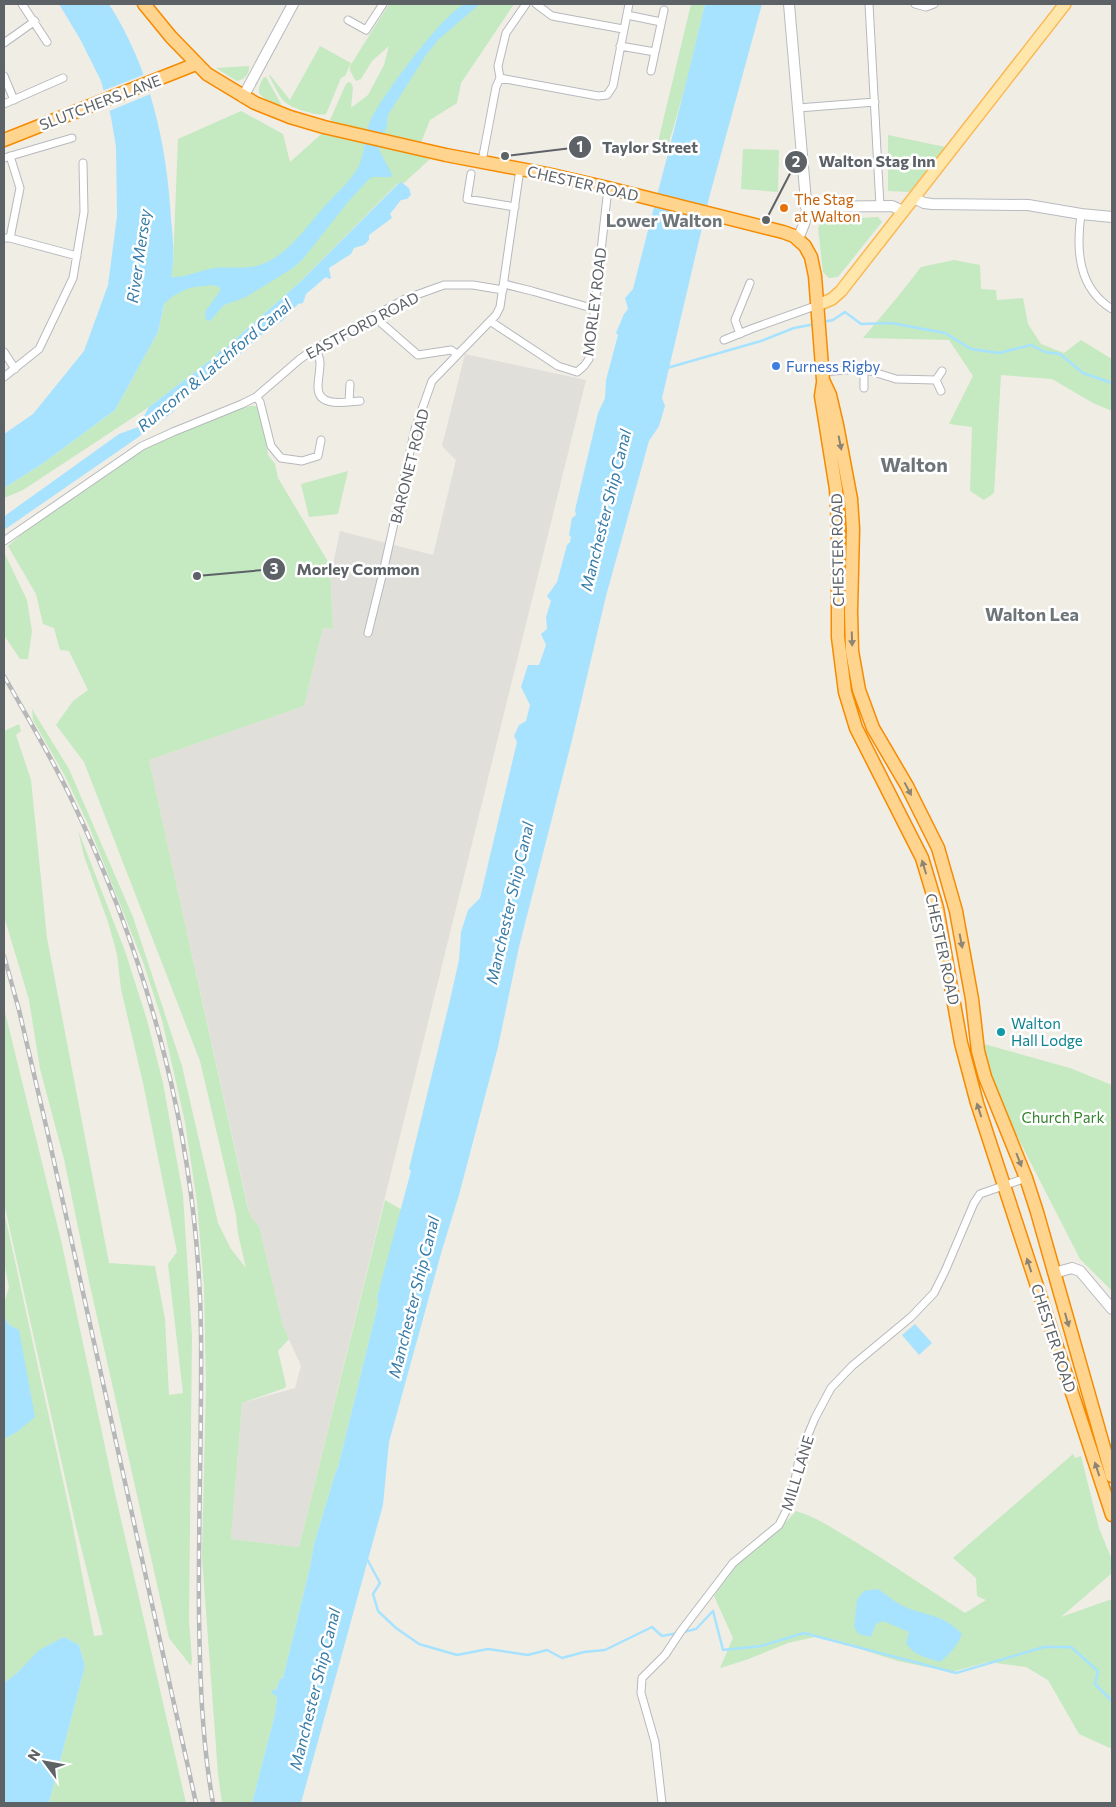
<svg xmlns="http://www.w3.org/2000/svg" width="1116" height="1807" font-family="Commissioner,sans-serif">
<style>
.industrial{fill:#e1dfda}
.green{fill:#c5e9c0}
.water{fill:#a7e3ff}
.pier{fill:#f0ede5}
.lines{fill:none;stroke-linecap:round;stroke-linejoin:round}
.stream{stroke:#a7e3ff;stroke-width:2.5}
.street-casing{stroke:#b6b9bd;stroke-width:9}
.secondary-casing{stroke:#b7bbc0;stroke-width:12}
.primary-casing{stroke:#fbb853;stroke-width:14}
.highway-casing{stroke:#f68b00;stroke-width:15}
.street{stroke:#fff;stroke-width:7}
.secondary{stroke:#fff;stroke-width:10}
.primary{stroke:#ffe7ac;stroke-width:11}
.highway{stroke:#ffd48e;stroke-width:12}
.rail-casing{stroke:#b6b7b8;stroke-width:4.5}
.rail{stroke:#fff;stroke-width:2.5;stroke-dasharray:8;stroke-linecap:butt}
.oneway{fill:#8e8473}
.food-dot{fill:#e8710a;stroke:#fff;stroke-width:2}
.shop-dot{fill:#3f7fe0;stroke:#fff;stroke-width:2}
.culture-dot{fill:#0f9aa8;stroke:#fff;stroke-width:2}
.labels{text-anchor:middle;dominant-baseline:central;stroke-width:5;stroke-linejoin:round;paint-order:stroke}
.street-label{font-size:15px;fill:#5d6267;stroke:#fff}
.food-label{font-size:15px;fill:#c56008;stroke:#fff;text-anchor:start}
.shop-label{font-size:15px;fill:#366cbe;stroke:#fff;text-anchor:start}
.culture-label{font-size:15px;fill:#0d838f;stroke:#fff;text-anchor:start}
.park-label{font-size:15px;fill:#35842f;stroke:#fff}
.water-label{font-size:16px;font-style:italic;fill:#367ba7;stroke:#fff}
.quarter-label{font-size:18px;font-weight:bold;fill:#6e7579;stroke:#fff}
.district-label{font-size:20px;font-weight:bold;fill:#6e7579;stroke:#fff}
.leader{fill:none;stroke:#5d6267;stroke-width:2}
.callout-dot{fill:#5d6267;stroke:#fff;stroke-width:2}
.mark-label{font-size:15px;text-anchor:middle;font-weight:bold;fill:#fff}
.callout-label{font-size:16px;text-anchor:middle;font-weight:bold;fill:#5d6267;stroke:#fff;stroke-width:5;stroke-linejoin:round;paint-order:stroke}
</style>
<rect width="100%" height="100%" fill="#f0ede5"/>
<path class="industrial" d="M465,354L586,380L299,1547L231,1539L242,1403L295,1388L301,1366L283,1326L259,1226L250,1216L149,760L304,706L323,628L333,629L330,565L333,564L340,531L433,555L456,460L442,446Z"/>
<path class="green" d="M389,4H514L461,83L457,103L430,120L416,155L430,159L404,183L397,184L300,282L222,351H219L217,355L149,407L23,490L4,498V488L42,464L115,410L158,332L173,265L178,139L241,111L283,134L290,162L335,122L330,120L345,86L348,82L351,83L353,87L351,108L368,95L384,65L389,46L372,61L361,79L356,81L350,71V66Z
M691,4H705L686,84L668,146L658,142Z
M320,46L351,63L345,76L341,78L326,114C318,117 293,108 286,103C279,98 274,84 269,76L270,75L290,100Z
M249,66C250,74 244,80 237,81L216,68Z
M266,77L281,104L280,106L264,98L259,93V87L263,78Z
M888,135L945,147L910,192L888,191Z
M743,149L779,150L778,192L741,189Z
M878,217L882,222L838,277L829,278L823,272L818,228L822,220Z
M954,260L980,265L981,289L996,290L997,300L1023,298L1028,324L1041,344L1064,353L1081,340L1112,359V411L1093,403L1052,379L1001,375L994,493L984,500L970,491L972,427L949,424L973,376L949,340L863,338L900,294L921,267Z
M251,406H258L260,411L268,455L275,464L278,478L330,565L333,629L323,628L304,706L149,760L248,1209L251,1217L259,1226L283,1326L289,1339L278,1351L286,1385L285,1388L242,1403L231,1539L299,1547L385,1200L402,1210L377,1297L378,1304L338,1467L335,1474L314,1544L310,1567L283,1678L280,1679L276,1690H272L277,1697L275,1714L252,1803H222L218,1774L202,1557L206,1385L204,1287L197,1202L185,1122L162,1020L143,962L89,826L65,776L33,720L32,709L69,769L133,917L182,1066L218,1223L231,1249L246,1268L238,1234L236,1215L200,1061L84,762L56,725L73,701L88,690L69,651L60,650L54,628L43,624L36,594L8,546L22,534L142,446L244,407Z
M348,471L338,514L309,517L301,484Z
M4,552L27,600L32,631L28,659H20L4,635Z
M19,724L21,731L16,735L31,780L47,938L109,1263L155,1266L165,1319L169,1395L183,1393L168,1264L177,1252L143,1083L121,989L117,954L108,922L84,856L78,830L125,951L147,1020L163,1083L183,1195L192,1336L189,1620L192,1660L191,1666L169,1638L89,1281L64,1159L40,1069L29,1000L4,916V731Z
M4,1008L61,1240L114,1489L186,1803H49L85,1666L79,1645L64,1637L40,1650L17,1673L4,1683V1439L17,1432L9,1325L4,1316V1304L9,1287L4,1263V1211L72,1522L94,1636L103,1635L76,1527L4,1203Z
M984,1044L1070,1068L1112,1085V1291L1080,1259L1015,1132L992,1082Z
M1073,1454L1075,1458L1081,1456L1099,1528L1112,1560V1573L1061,1617L1112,1599V1749L1079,1734L1048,1680L1026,1667L988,1662L951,1672L898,1661L819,1636L788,1643L746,1660L720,1668L733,1638L714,1596L735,1566L782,1526L796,1511C817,1517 835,1530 854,1541C892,1564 928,1589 965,1613L986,1600L977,1596L976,1578L953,1558Z"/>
<path class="water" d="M59,4H109C150,68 167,144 171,219C173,239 175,257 171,277C185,278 200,270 215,268C233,266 250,271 267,262C292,250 305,228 323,208C334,195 347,185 356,171C365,157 364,140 369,124C377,102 444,12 465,4C469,3 476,4 480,4L439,39L426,55L388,115L387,125L379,150L392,174L391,177H373L368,180L348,202L303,259L293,268L259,289L246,297L224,305L210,321L206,320L205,312L220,291V288L214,285L202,286L189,288L173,296L164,304L158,332L115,410L42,464L4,488V434L33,414L84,351L108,285L117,216L116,147L111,117L101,81L80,39Z
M705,4H762L709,198L662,398L665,406L659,426L649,441L606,596L572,740L519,947L498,1047L459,1195L442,1250L389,1442L383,1505L301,1803H252L275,1714L277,1697L272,1693L271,1690H276L280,1679L283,1678L310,1567L314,1544L335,1474L338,1467L378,1304L377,1297L411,1171L409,1169L450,1000L459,960L461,932L468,910L480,898L517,742L514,736L519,725L526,721L530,705L521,687L528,665H539L546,645L541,634L547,629L546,617L551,601L547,596L557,582L567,545L570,542L571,537L569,535L572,518L576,515L575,510L598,413L605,398L606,380L618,335L616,333L624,314L628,309L625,298L633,289C657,194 683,99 705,4Z
M401,182L409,188L411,195L407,199L401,200L390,214L392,218L369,235V240L364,245L354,248L351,254L329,268L331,278L329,279L326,277L306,294L303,303L298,304L283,320L261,335L231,362L204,380L203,383L175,406L173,412L156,425L144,431L140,436L4,530V518L6,515L119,434L138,427L149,407L217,355L219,351H222L300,282L398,184Z
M4,1316L9,1325L19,1330L35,1417L17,1432L4,1439Z
M915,1324L932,1343L919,1355L902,1335Z
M878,1589C886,1594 893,1601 901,1605C925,1617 941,1612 962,1634C957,1646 950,1654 940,1662C927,1658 913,1655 906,1643L909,1632L883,1621L876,1624L871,1637L859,1634L854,1627L857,1600L864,1591Z
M64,1637L79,1645L85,1666L49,1803H4V1683L17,1673L39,1650Z"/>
<path class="pier" d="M146,74L153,93L107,112L102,91Z"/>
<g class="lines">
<path class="stream" d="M823,322L833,320L845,312L861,324L891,323L945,333L971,349L999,353L1031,345L1045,352L1060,354L1083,373L1112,383
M667,368L761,341L794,328L815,324
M367,1559L380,1583L373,1594L378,1611L396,1628L419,1644L457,1655L488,1649L528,1655L547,1650L562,1658L584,1652L605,1650L652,1627L662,1636L678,1633
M683,1632L696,1629L713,1611L723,1650L761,1646L804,1633L956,1673L1044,1647H1071L1098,1671L1095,1684L1112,1701"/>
<defs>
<path id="street" d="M22,4L47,42
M536,4L552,16L623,29
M869,4L880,206
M915,4L926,7L934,4
M627,15L661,22
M348,20L366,30L383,4
M4,43L35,21
M620,46L655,52
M651,71L664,10
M4,76L14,100
M500,78L598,96L607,95L613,86L629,4
M4,104L63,78
M798,108L875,102
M10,156L20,188L10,238
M4,158L72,138
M482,161L496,87L500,78L498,66L506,33L526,4
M471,174L467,199L515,207
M1081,214C1076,250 1078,288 1112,309
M4,238H10L77,256
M504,284L532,291L595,309
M375,315L379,321L418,355L451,350L457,354
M490,321L558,366L577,372L584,366L589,359L608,188
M740,334L735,320L750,283
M724,340L751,329L818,305
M316,348C317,353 320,358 320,363C320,371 318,379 318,387C318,408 345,402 360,401
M4,352L15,369
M864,370V388
M822,372L857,369L870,371L896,379L936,380
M4,377L39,349L73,278L84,212L83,163
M941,391L936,380L942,371
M256,397L260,402L271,446L281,458L302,461L318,456L321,440
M349,402L350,384
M4,541L142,446L173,432L242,404L256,397L300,359L316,348L405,299L444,285H473L503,290
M368,633L384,568L415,429L432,381L496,315L500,307L520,169
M662,1803L655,1742L641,1693L642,1678L665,1655L681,1631L733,1563L779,1525L791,1501L800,1454L815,1418L831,1388L852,1366L911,1317L934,1293L945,1271L974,1203L980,1194L1026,1178"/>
<path id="secondary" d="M789,4L807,213L804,224L798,239
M243,97L293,4
M914,198L924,203L932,204L1028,205L1081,214L1112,217
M806,207L892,206L903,211
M1054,1273L1072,1268L1080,1271L1112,1309"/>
<path id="primary" d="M818,305L832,299L841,291L1065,4"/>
<path id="highway" d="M144,4L171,37L207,74L255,103L290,117L324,127L446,155L547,174L608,188L783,232L794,236L805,246L811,257L815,276L823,380L830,395L837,425L851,499L853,529L851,611L852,651L859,690L873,728L907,786L938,848L956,911L972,999L978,1051L985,1077L1026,1178L1037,1212L1112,1476
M4,140L196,64
M823,383L821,396L836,489L838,527V637L845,692L856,728L922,858L937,908L961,1043L977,1103L1112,1515"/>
</defs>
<use href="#street" class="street-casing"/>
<use href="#secondary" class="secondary-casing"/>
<use href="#primary" class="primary-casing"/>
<use href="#highway" class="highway-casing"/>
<use href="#street" class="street"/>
<use href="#secondary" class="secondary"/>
<use href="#primary" class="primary"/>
<use href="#highway" class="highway"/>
<defs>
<path id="rail" d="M4,676C26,715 49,753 69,794C151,963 199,1147 201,1335C202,1429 198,1523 199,1616C200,1679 202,1742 213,1803
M4,956L19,1010L47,1130L196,1803"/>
</defs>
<use href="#rail" class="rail-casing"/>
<use href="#rail" class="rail"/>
</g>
<defs><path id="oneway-solid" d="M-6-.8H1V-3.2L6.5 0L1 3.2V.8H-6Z" transform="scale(1.25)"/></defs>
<g class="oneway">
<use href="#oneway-solid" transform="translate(840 443) rotate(79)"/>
<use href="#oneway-solid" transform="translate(852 639) rotate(88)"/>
<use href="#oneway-solid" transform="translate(908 789) rotate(62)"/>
<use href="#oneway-solid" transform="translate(924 867) rotate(-107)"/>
<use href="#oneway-solid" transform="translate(961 941) rotate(79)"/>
<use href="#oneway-solid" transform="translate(979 1110) rotate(-108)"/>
<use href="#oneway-solid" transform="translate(1019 1160) rotate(69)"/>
<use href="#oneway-solid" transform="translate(1029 1265) rotate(-108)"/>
<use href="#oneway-solid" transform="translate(1067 1320) rotate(74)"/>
<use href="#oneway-solid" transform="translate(1097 1469) rotate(-108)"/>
</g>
<circle class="food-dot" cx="784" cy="208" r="5"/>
<circle class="shop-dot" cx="776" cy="366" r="5"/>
<circle class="culture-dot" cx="1001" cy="1032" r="5"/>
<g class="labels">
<g class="street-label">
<text transform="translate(100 102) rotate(-21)">SLUTCHERS LANE</text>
<text transform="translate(583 183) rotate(13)">CHESTER ROAD</text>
<text transform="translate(594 302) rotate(-83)">MORLEY ROAD</text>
<text transform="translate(362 325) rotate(-28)">EASTFORD ROAD</text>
<text transform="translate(409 466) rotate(-76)">BARONET ROAD</text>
<text transform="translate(837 550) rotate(-91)">CHESTER ROAD</text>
<text transform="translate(943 949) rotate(78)">CHESTER ROAD</text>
<text transform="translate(1054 1338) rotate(72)">CHESTER ROAD</text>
<text transform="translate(797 1473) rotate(-73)">MILL LANE</text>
</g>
<g class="food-label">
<text x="794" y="199">The Stag<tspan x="794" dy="17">at Walton</tspan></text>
</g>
<g class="shop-label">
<text x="786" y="366">Furness Rigby</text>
</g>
<g class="culture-label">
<text x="1011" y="1023">Walton<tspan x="1011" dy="17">Hall Lodge</tspan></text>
</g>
<g class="park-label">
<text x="1063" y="1117">Church Park</text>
</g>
<g class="water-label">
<text transform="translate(138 256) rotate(-82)">River Mersey</text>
<text transform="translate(214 365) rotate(-40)">Runcorn &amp; Latchford Canal</text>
<text transform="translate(605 510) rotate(-76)">Manchester Ship Canal</text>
<text transform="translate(509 903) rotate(-77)">Manchester Ship Canal</text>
<text transform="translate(413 1297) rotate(-76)">Manchester Ship Canal</text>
<text transform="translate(314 1689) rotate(-76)">Manchester Ship Canal</text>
</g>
<g class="quarter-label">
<text x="664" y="220">Lower Walton</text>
<text x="1032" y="614">Walton Lea</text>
</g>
<g class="district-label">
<text x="914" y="464">Walton</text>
</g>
</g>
<path class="leader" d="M505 156L580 147M766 220L796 162M197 576L274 569"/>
<g class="callout-dot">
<circle cx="505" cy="156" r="5"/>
<circle cx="766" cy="220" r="5"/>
<circle cx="197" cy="576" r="5"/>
<circle cx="580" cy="147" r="12"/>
<circle cx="796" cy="162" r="12"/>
<circle cx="274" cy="569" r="12"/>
</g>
<g class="mark-label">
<text x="580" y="152">1</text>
<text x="796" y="167">2</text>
<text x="274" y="574">3</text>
</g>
<g class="callout-label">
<text x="650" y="153">Taylor Street</text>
<text x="877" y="167">Walton Stag Inn</text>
<text x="358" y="575">Morley Common</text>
</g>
<rect width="1116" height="1807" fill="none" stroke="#5d6267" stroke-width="10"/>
<g transform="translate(45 1762) rotate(302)" stroke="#ffffff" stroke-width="4" paint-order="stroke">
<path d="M0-4L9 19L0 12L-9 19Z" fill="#5d6267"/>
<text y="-8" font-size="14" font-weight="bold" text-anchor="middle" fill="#5d6267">N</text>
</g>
</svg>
